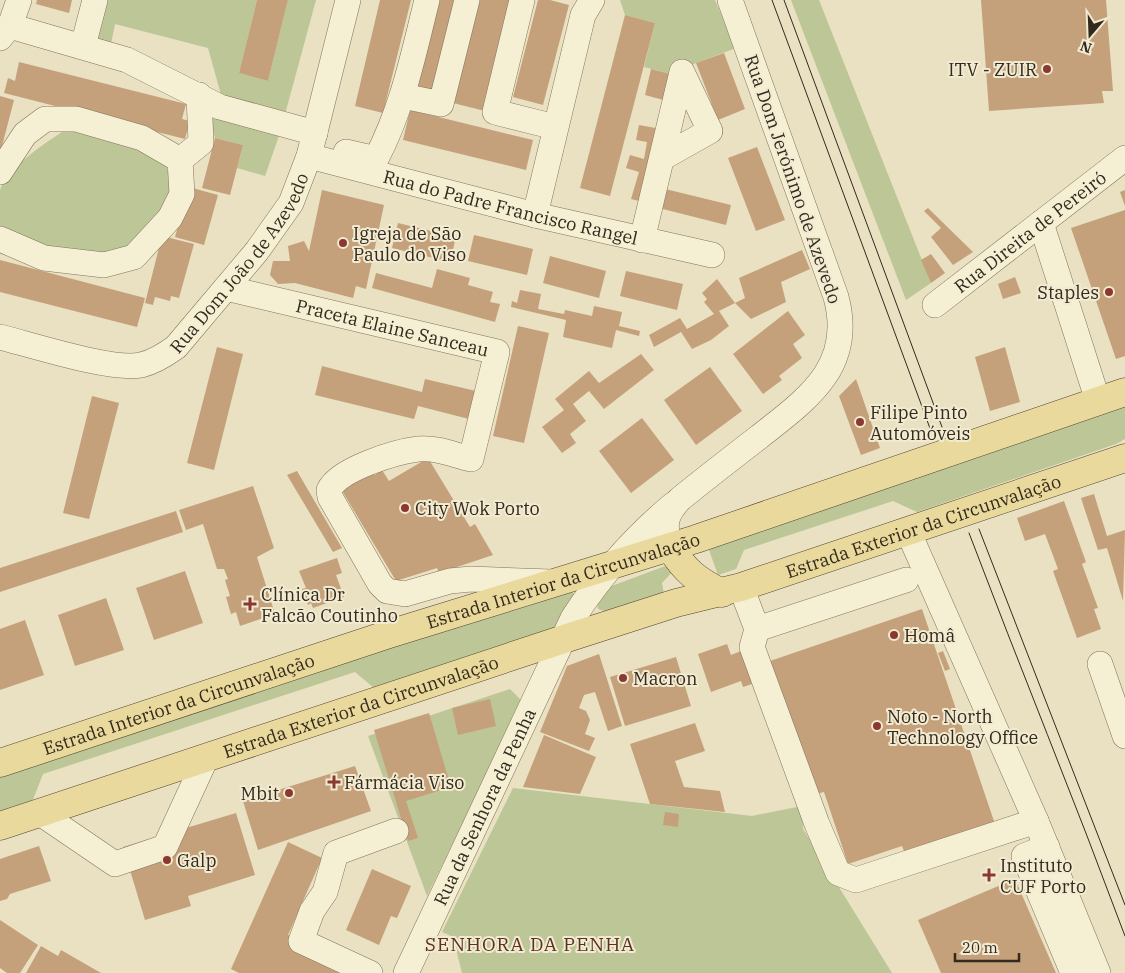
<svg xmlns="http://www.w3.org/2000/svg" width="1125" height="973" font-family="'IBM Plex Serif',serif">
<style>
.green{fill:#bcc697}
.building{fill:#c4a17b}
.lines{fill:none;stroke-linecap:round;stroke-linejoin:round}
.minor-casing{stroke:#82735b;stroke-width:26}
.major-casing{stroke:#4f412f;stroke-width:29}
.minor{stroke:#f5efd4;stroke-width:25}
.major{stroke:#ead99c;stroke-width:28}
.tram{stroke:#332a1e;stroke-width:1}
.poi-dot{fill:#8b3830;stroke:#f2ebd1;stroke-width:2}
.labels{text-anchor:middle;dominant-baseline:central;stroke-width:4;stroke-linejoin:round;paint-order:stroke}
.poi-label{font-size:18px;fill:#332a1e;stroke:#f2ebd1;text-anchor:start}
.street-label{font-size:18px;fill:#332a1e;stroke:#f2ebd1}
.neighbourhood-label{font-size:19px;letter-spacing:1px;fill:#5b3321;stroke:#f2ebd1}
</style>
<rect width="100%" height="100%" fill="#e9e1c2"/>
<path class="green" d="M107,0H257L239,73L268,81L288,0H316L284,118L223,102L208,48L115,24L111,44L97,40Z
M620,0H715L736,48L696,63L674,75L644,67L655,23L625,15Z
M791,0H819L931,283L906,300Z
M207,107L281,130L265,176L237,168L243,145L215,138Z
M65,130H95L165,163L175,194L135,244L98,254L60,253L23,239L0,226C0,215 0,202 0,191C4,170 48,141 65,130Z
M1125,405V439L1116,444L917,512L893,501L744,550L736,569L718,575L709,550L771,522Z
M668,565L674,570L662,583L664,594L610,613L598,609L597,604L609,587Z
M570,589L574,594L557,627L374,688L355,672L43,774L32,802L0,813V777L7,772Z
M510,689L522,701L427,896L368,736Z
M513,788L752,816L802,806L803,829L892,973H462L453,937L442,932Z"/>
<path class="building" d="M37,0H72L69,13L36,4Z
M257,0H288L268,81L239,73Z
M380,0H411L383,113L355,106Z
M438,0H454L432,97L416,93Z
M478,0H513L485,111L453,103Z
M538,0H550L569,5L543,105L513,97Z
M981,0H1106L1113,91H1102L1104,103L989,111Z
M625,15L655,23L610,196L580,188Z
M724,53L745,109L718,120L696,63Z
M19,62L186,104L182,119L190,121L185,139L4,93L8,78L15,81Z
M651,69L674,75L667,101L645,95Z
M0,96L14,100L1,150H0Z
M410,110L533,140L526,170L403,140Z
M639,125L661,129L643,202L631,199L639,172L626,168L630,155L644,159L647,142L636,140Z
M215,138L243,145L230,195L202,188Z
M757,147L785,220L756,231L728,158Z
M189,187L218,195L204,245L175,237Z
M661,188L731,205L726,225L655,207Z
M322,190L384,205L366,289L356,286L353,298L295,283L278,284L270,275L273,261H290L288,246L304,241L309,251Z
M1125,190V206L1120,192Z
M928,208L973,252L953,265L931,237L941,228L924,211Z
M1125,210V356L1116,359L1071,228Z
M398,223L456,237L450,262L392,248Z
M474,235L533,249L527,275L468,261Z
M162,236L194,244L179,298L171,296L170,301L155,297L153,305L145,303Z
M802,250L810,269L781,282L786,302L751,319L735,303L745,298L739,278Z
M931,254L945,273L931,283L921,260Z
M550,256L606,271L599,298L543,283Z
M0,260L145,298L137,327L0,292Z
M437,269L470,278L468,285L493,292L490,302L500,304L495,322L372,288L376,273L432,288Z
M626,271L683,284L677,310L620,296Z
M1015,277L1021,293L1003,299L998,284Z
M717,279L735,303L719,311L729,326L711,340L692,349L681,332L654,347L649,335L680,318L687,329L714,314L704,302L707,299L702,293Z
M520,290L541,294L538,309L564,314L565,310L592,316L594,306L622,312L619,326L640,331L639,336L616,330L612,348L563,337L566,320L511,307L512,301L517,303Z
M788,311L805,335L793,344L802,358L779,376L782,380L763,394L733,354Z
M518,326L549,333L524,443L493,436Z
M217,347L243,354L214,470L187,463Z
M1005,347L1020,402L990,411L975,357Z
M641,354L654,370L604,409L589,391L573,404L586,421L570,434L576,443L562,453L542,427L564,410L555,399L589,371L599,383Z
M322,366L422,392L425,379L476,391L469,419L418,406L414,419L315,395Z
M710,367L742,411L696,445L664,400Z
M856,379L880,448L861,455L839,396Z
M92,396L119,403L89,519L63,513Z
M642,418L674,460L631,493L599,451Z
M428,458L470,527L475,524L493,555L439,573L437,568L396,581L341,489L372,471L375,475L382,470L389,481Z
M297,471L342,548L333,552L287,475Z
M253,486L274,548L257,557L275,614L240,626L236,612L231,614L226,597L230,596L225,580L228,579L224,569H217L203,524L186,530L179,510Z
M1094,494L1107,536L1125,530L1123,601L1107,548L1098,550L1081,498Z
M1064,501L1086,562L1082,564L1098,608L1094,609L1101,629L1077,638L1053,571L1058,569L1045,534L1025,541L1017,518Z
M176,511L183,532L0,592V568Z
M337,558L342,573L336,575L344,597L313,608L311,603L308,605L302,589L306,588L299,571Z
M185,571L203,623L154,640L136,588Z
M106,598L124,650L75,666L58,615Z
M922,609L995,824L905,854L902,846L848,864L824,792L815,794L770,661Z
M25,620L44,675L0,690V629Z
M727,644L731,655L741,651L752,684L743,687L741,681L711,692L698,654Z
M943,651L950,669L945,671L938,653Z
M599,654L622,726L608,731L595,692L584,695L579,708L586,711L590,720L585,734L595,738L589,751L540,732L567,666Z
M676,657L691,706L625,726L610,677Z
M490,699L496,726L458,735L452,708Z
M429,713L451,787L406,801L418,838L408,841L374,730Z
M695,723L705,751L675,761L684,787L720,791L725,812L650,804L630,744Z
M544,735L596,757L580,794L523,787Z
M355,766L371,811L258,850L243,801Z
M665,812L679,814L678,827L663,825Z
M236,813L255,875L188,896L191,906L145,920L123,847Z
M288,842L322,858L288,935L360,967L358,973H239L231,969Z
M39,846L51,881L10,894L7,899L0,901V859Z
M372,869L411,886L397,918L391,916L379,945L346,930Z
M1015,879L1056,973H941L918,920Z
M0,920L38,945L20,973H7L0,968Z
M41,946L58,956L61,950L101,973H26Z"/>
<g class="lines">
<defs>
<g id="minor">
<path d="M522,0L495,112L555,127"/>
<path d="M10,26L127,60L220,107L315,133"/>
<path d="M0,38L10,26L19,0"/>
<path d="M83,46L95,0"/>
<path d="M403,96L441,104L467,0"/>
<path d="M346,152L376,159C403,107 413,56 427,0"/>
<path id="s1" d="M309,156L535,215L712,255"/>
<path d="M180,160L201,143L199,95"/>
<path d="M0,172L25,134L45,119H76L142,138L180,160L182,194L170,218L134,257L104,265L44,258L0,239"/>
<path d="M535,215L583,15L592,0"/>
<path d="M1041,223L1098,401"/>
<path d="M642,240L682,72L710,131L662,158"/>
<path id="s2" d="M226,288L497,352L471,459C454,455 436,447 418,449C395,452 339,469 329,490L330,497L380,584L387,591L405,594L450,581L471,579L551,582"/>
<path id="s3" d="M935,305L1125,158"/>
<path id="s4" d="M0,337C32,345 112,371 141,365C154,362 165,355 176,347L257,251L291,203L309,156L348,0"/>
<path d="M908,531L1036,821L1098,973"/>
<path d="M670,547C664,525 664,516 680,499C706,478 733,457 759,437C807,399 855,367 836,297L730,0"/>
<path d="M741,587L757,629L752,647L817,824L838,873L856,880L1036,821"/>
<path d="M757,629L906,580"/>
<path d="M1100,664L1125,736"/>
<path d="M40,813L115,864L165,847L206,758"/>
<path d="M1047,847L1024,856L1073,973"/>
<path d="M370,973L301,941L312,911L325,892L336,853L396,831"/>
<path id="s5" d="M406,973L573,618C601,575 634,537 674,504"/>
</g>
<g id="major">
<path d="M670,547C685,571 696,580 722,593"/>
<path id="s6" d="M0,763L389,634L696,539L1125,392"/>
<path id="s7" d="M0,826L561,640L676,603L741,587L1125,458"/>
</g>
</defs>
<use href="#minor" class="minor-casing"/>
<use href="#major" class="major-casing"/>
<use href="#minor" class="minor"/>
<use href="#major" class="major"/>
<path class="tram" d="M772,0L931,431
M784,0L942,427
M979,529L1125,905
M969,533C1020,668 1075,801 1125,936"/>
</g>
<g class="poi-dot">
<circle cx="1047" cy="69" r="5"/>
<circle cx="343" cy="243" r="5"/>
<circle cx="1109" cy="292" r="5"/>
<circle cx="860" cy="422" r="5"/>
<circle cx="405" cy="508" r="5"/>
<path d="M247.5 596.5h5v5h5v5h-5v5h-5v-5h-5v-5h5z"/>
<circle cx="894" cy="635" r="5"/>
<circle cx="623" cy="678" r="5"/>
<circle cx="877" cy="726" r="5"/>
<path d="M331.5 774.5h5v5h5v5h-5v5h-5v-5h-5v-5h5z"/>
<circle cx="289" cy="793" r="5"/>
<circle cx="167" cy="860" r="5"/>
<path d="M986.5 867.5h5v5h5v5h-5v5h-5v-5h-5v-5h5z"/>
</g>
<g class="labels">
<g class="poi-label">
<text x="1037" y="69" text-anchor="end">ITV - ZUIR</text>
<text x="353" y="233">Igreja de São<tspan x="353" dy="21">Paulo do Viso</tspan></text>
<text x="1099" y="292" text-anchor="end">Staples</text>
<text x="870" y="412">Filipe Pinto<tspan x="870" dy="21">Automóveis</tspan></text>
<text x="415" y="508">City Wok Porto</text>
<text x="261" y="594">Clínica Dr<tspan x="261" dy="21">Falcão Coutinho</tspan></text>
<text x="904" y="635">Homâ</text>
<text x="633" y="678">Macron</text>
<text x="887" y="716">Noto - North<tspan x="887" dy="21">Technology Office</tspan></text>
<text x="344" y="782">Fármácia Viso</text>
<text x="279" y="793" text-anchor="end">Mbit</text>
<text x="177" y="860">Galp</text>
<text x="1000" y="865">Instituto<tspan x="1000" dy="21">CUF Porto</tspan></text>
</g>
<g class="street-label">
<text transform="translate(793 179) rotate(71)">Rua Dom Jerónimo de Azevedo</text>
<text stroke="none"><textPath href="#s1" startOffset="208">Rua do Padre Francisco Rangel</textPath></text>
<text stroke="none"><textPath href="#s3" startOffset="120">Rua Direita de Pereiró</textPath></text>
<text stroke="none"><textPath href="#s4" startOffset="290">Rua Dom João de Azevedo</textPath></text>
<text stroke="none"><textPath href="#s2" startOffset="171">Praceta Elaine Sanceau</textPath></text>
<text stroke="none"><textPath href="#s7" startOffset="971">Estrada Exterior da Circunvalação</textPath></text>
<text stroke="none"><textPath href="#s6" startOffset="592">Estrada Interior da Circunvalação</textPath></text>
<text stroke="none"><textPath href="#s6" startOffset="188">Estrada Interior da Circunvalação</textPath></text>
<text stroke="none"><textPath href="#s7" startOffset="380">Estrada Exterior da Circunvalação</textPath></text>
<text stroke="none"><textPath href="#s5" startOffset="184">Rua da Senhora da Penha</textPath></text>
</g>
<g class="neighbourhood-label">
<text x="530" y="944">SENHORA DA PENHA</text>
</g>
</g>
<g transform="translate(1090 35) rotate(199)" stroke="#f2ebd1" stroke-width="4" paint-order="stroke">
<path d="M0-4L9 19L0 12L-9 19Z" fill="#332a1e"/>
<text y="-8" font-size="14" font-weight="bold" text-anchor="middle" fill="#332a1e">N</text>
</g>
<path d="M955 953v8h64v-8" fill="none" stroke="#332a1e" stroke-width="2.5"/>
<text x="962" y="953" font-size="15" fill="#332a1e" stroke="#f2ebd1" stroke-width="4" paint-order="stroke">20 m</text>
</svg>
